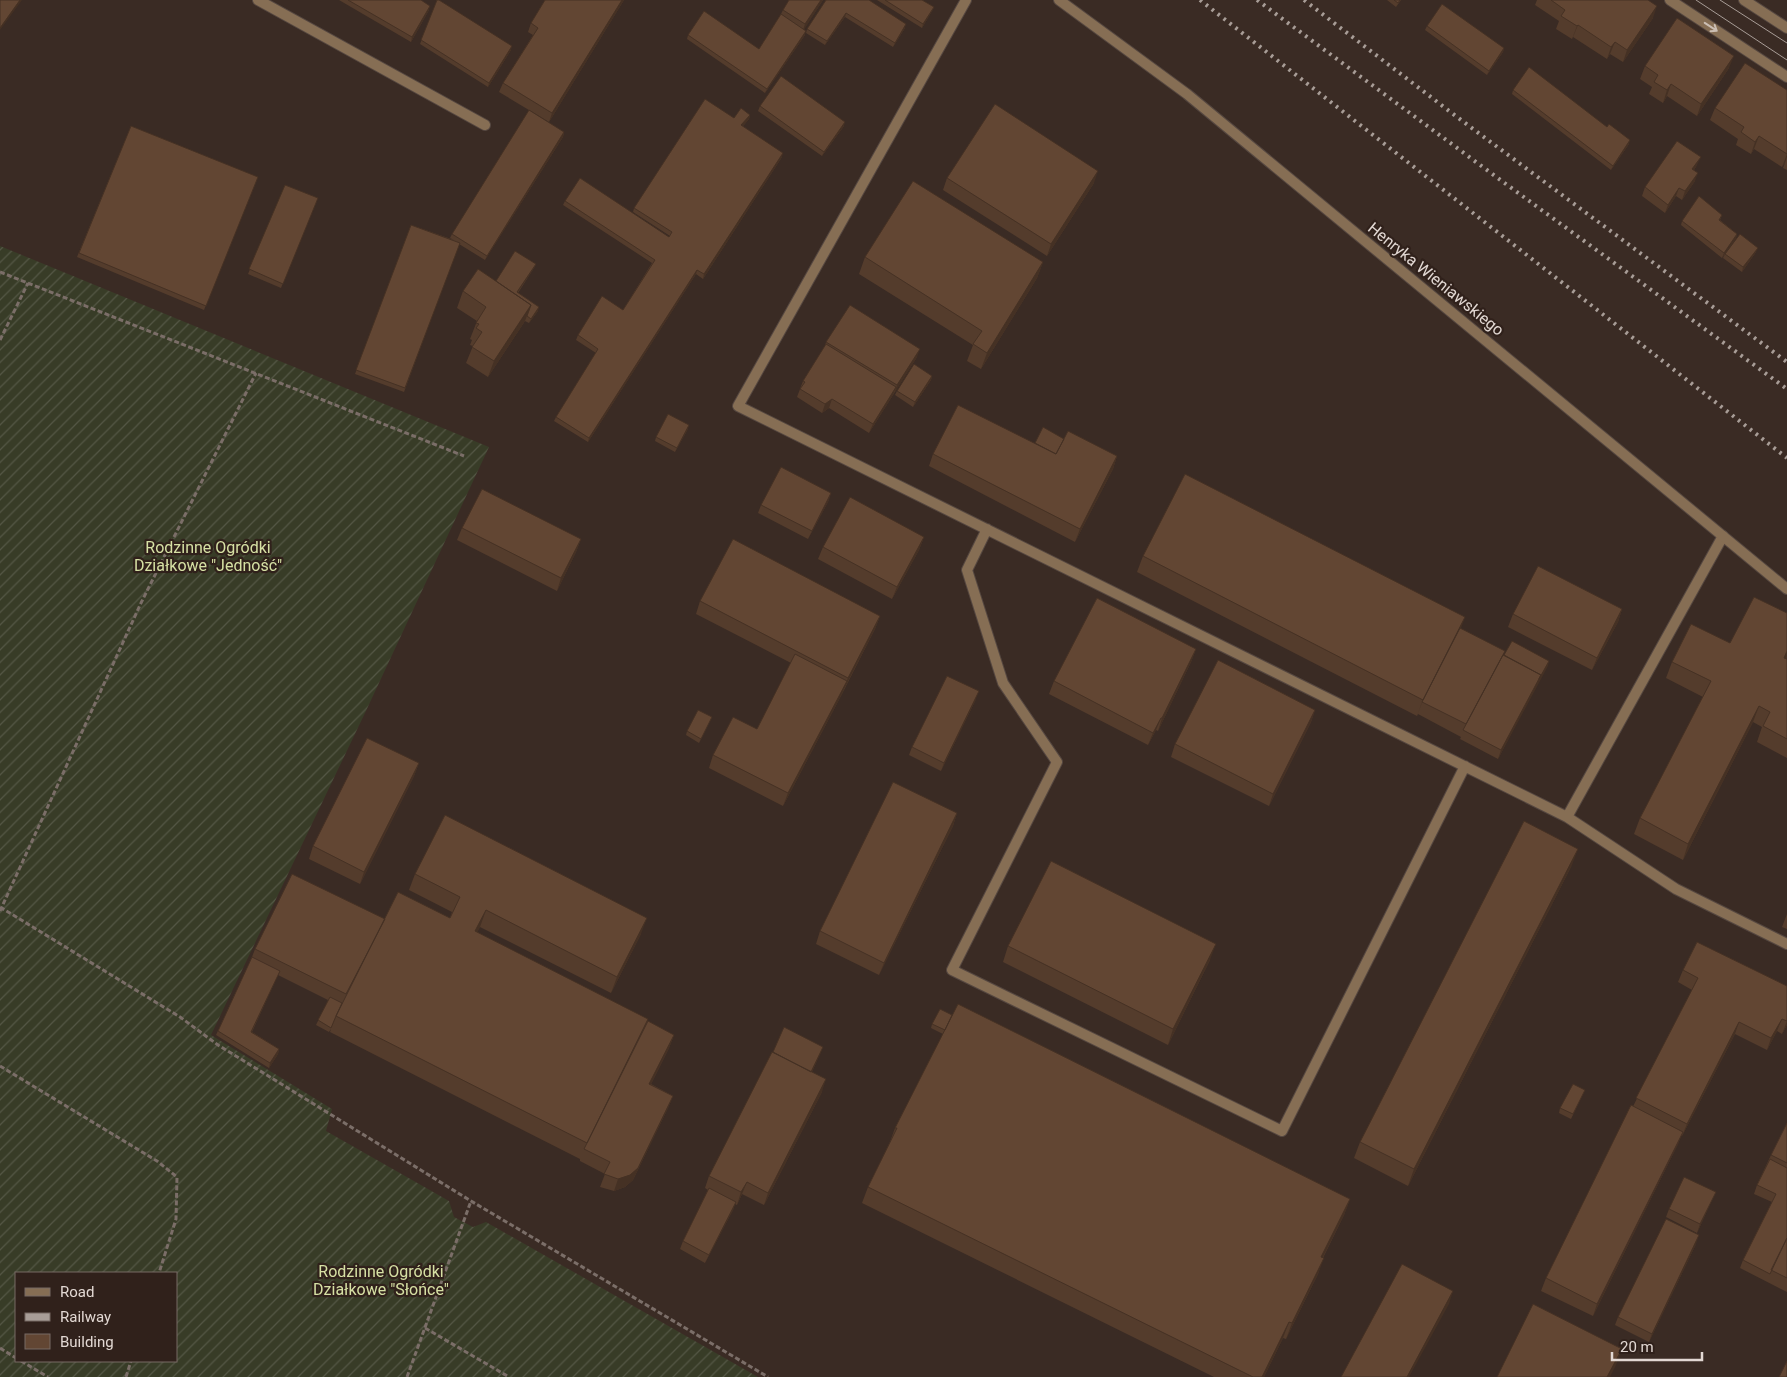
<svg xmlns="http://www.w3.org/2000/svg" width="1787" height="1377" font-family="Roboto,sans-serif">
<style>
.garden{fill:url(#garden-furrows);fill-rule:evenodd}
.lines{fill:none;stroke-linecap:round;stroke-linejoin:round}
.service-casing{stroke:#554740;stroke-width:12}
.minor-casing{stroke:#554740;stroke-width:12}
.tertiary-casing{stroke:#554740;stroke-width:12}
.path{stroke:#7b6e68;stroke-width:3;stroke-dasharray:5 2.5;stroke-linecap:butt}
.service{stroke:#866e54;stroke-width:10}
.minor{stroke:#866e54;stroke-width:10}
.tertiary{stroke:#866e54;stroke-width:10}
.tram{stroke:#a89d97;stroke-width:1}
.rail{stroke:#a89d97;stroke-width:4;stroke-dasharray:2.5 5;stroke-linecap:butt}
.wall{fill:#543c2c}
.shaded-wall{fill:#453124}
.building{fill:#624633;stroke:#453124}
.oneway{stroke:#cbbeb3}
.labels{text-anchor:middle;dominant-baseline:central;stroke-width:4.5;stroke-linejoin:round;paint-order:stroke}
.street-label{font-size:16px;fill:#e2d8d3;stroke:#30211b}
.park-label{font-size:16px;fill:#d6e0a4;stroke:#30211b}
</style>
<defs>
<pattern id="garden-furrows" width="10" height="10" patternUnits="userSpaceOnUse" patternTransform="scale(1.25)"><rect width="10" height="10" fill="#383c27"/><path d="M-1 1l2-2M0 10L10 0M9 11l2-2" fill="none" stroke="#545745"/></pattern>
</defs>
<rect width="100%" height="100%" fill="#3a2b24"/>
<path class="garden" d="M0,246L489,447L365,713L211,1035L332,1109L326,1131L449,1201L454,1217L473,1227L486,1222L758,1377H0ZM176,1273V1361H16V1273Z"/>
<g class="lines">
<defs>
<path id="service" d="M258,0L485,125
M966,0L738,406L1567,817L1723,536
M987,529L967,570L1003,683L1057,762L952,970L1282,1131L1465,766
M1567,817L1676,889L1787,944"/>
<path id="minor" d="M1059,0L1187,94L1787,589"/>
<path id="tertiary" d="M1670,0L1787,77
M1744,0L1787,28"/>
</defs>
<use href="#service" class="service-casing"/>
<use href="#minor" class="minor-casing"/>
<use href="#tertiary" class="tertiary-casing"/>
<path class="path" d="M0,272L464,456
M0,340L28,283
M0,907L180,1017L218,1045L471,1201L768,1377
M0,911L141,603L256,373
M0,1066L157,1161L177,1177L176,1219L159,1273
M425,1328L509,1377
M0,1348L16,1358
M21,1361L48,1377
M126,1377L131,1361
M407,1377L471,1201"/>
<use href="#service" class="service"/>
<use href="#minor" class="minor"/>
<use href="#tertiary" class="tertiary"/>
<path class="tram" d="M1696,0L1787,60
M1720,0L1787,43"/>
<path class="rail" d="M1200,0L1787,458
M1257,0L1495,176L1787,389
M1304,0L1457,117L1787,362"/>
</g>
<path class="wall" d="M339,0H421L429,10L411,42Z
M437,0L511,50L488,87L420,44Z
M545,0H624L549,122L499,92L503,83L533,35L528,32L531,23Z
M789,0H823L804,29L805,35L765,93L687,39L688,35L759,49L781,14L783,10Z
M826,0L905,28L893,47L845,17L825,45L806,33L807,29Z
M877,0H922L934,7L932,11L922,28Z
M1387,0H1401L1396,7Z
M1537,0H1648L1653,18L1623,62L1610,54L1607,59L1573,37L1572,39L1556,29L1559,21L1535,5Z
M1427,26L1504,48L1503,52L1487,75L1425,30Z
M1645,66L1729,68L1697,116L1667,96L1663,103L1649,94L1652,87L1640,79Z
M1513,90L1629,144L1611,170L1512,94Z
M1787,90V170L1783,168L1785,163L1782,167L1754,149L1751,154L1736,145L1738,139L1710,120L1715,108Z
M760,106L844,126L822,156L758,111Z
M750,115L749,119L743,126L782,157L703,279L696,274L588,442L554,421L556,417L596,353L576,340L578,335L623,310L652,263L563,205L565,201L669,237L670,236L633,212L634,208Z
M131,126L258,177L204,310L77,257Z
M564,132L563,137L485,260L459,244L404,392L355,374L411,225L454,240L450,238L452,234Z
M1697,165L1694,170L1695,181L1682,200L1676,196L1665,213L1642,196L1645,187Z
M947,178L1094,183L1047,256L943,190Z
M285,185L318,198L281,288L248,274Z
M1722,215L1720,220L1737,234L1736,238L1725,254L1756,252L1742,272L1723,258L1725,254L1722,258L1681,225L1682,221Z
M865,257L1043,262L1037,278L981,369L967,361L973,345L859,274Z
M536,264L534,268L518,293L538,311L529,323L525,321L488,377L466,363L473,346L470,345L472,340L470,339L477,321L457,308L463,291L496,281Z
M826,342L917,357L869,433L829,408L822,413L797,397L803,381L825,346Z
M932,376L931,380L913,407L895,395L897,391Z
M688,429L675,452L655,441L656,437Z
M1064,439L1117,456L1113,469L1075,542L929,466L933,454L1035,443Z
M831,493L828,502L808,539L758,513L761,505Z
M462,528L581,539L576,552L557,591L457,540Z
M924,537L919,550L892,599L818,559L823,547Z
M1143,556L1461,629L1503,655L1549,661L1498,759L1460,739L1461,737L1418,714L1417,716L1137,572Z
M700,601L880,616L875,629L842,694L783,806L709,768L713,755L757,729L791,663L696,614Z
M1622,609L1618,622L1592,670L1508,627L1513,614Z
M1787,613V656L1786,659H1787V758L1757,742L1762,727L1753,722L1683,860L1634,834L1640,818L1703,697L1666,678L1672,662L1730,643Z
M1196,649L1191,662L1158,731L1156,730L1148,745L1049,694L1054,681Z
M976,699L941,771L909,755L912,747Z
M1315,710L1311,722L1269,806L1171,757L1175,744Z
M710,721L699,743L686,735L687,731Z
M419,763L414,776L360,884L309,859L313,846Z
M957,813L953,826L879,975L816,944L820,931Z
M1572,865L1408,1186L1354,1158L1360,1142Z
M415,874L641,934L611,993L480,927L477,932L674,1035L669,1048L651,1084L673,1096L668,1108L633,1180L625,1187L614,1191L600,1187L605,1174L580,1161V1159L330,1032L331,1029L329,1032L316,1025L328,1000L278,975L252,1032L279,1049L278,1054L269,1068L216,1035L252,957L255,949L385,919L450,918L452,912L409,890Z
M1787,914V929L1782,927Z
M1008,946L1210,960L1168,1045L1003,962Z
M1683,970L1787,986V1025L1782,1034L1777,1031L1767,1050L1735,1034L1682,1136H1681L1678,1144L1593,1316L1541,1291L1546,1278L1692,990L1678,982Z
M952,1015L1350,1199L1344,1215L1323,1258L1318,1274L1286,1339L1283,1338L1264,1377H1214L862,1203L868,1187L890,1142L895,1128L943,1034L931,1028L932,1024Z
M823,1047L812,1072L822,1092L764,1205L742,1194L737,1205L735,1204L733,1210L705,1263L680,1249L683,1241L708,1190L705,1188L709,1176Z
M1585,1090L1571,1119L1559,1113L1560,1108Z
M1787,1123V1292L1740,1268L1743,1260L1772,1202L1754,1194L1757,1185L1771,1155Z
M1716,1192L1712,1200L1697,1233L1666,1217L1669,1209Z
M1696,1244L1649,1342L1615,1325L1618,1317Z"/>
<path class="shaded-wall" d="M20,0H22L0,30V28Z
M622,0H624L549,122L552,113Z
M821,0H823L802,33L805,24Z
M430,6L429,10L411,42L412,37Z
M1657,6L1653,18L1623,62L1627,50Z
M934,7L932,11L922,28L923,24Z
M846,13L845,17L825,45L827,41Z
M906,24L905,28L893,47L895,43Z
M1578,25L1573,37L1572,39L1577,26Z
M806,31L805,35L765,93L767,89Z
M1615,42L1610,54L1607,59L1611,47Z
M512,46L511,50L488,87L489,83Z
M1504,48L1503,52L1487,75L1489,71Z
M1734,56L1729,68L1697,116L1701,104Z
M1671,84L1667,96L1663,103L1667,90Z
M750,115L749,119L740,130L741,125Z
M845,122L844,126L822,156L824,152Z
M564,132L563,137L485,260L487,256Z
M1759,136L1754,149L1751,154L1755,142Z
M1630,140L1629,144L1611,170L1613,166Z
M783,153L782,157L703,279L704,274Z
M1787,154V157L1785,163L1782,167Z
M1701,157L1697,165L1689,178L1692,169Z
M1098,171L1094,183L1047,256L1051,244Z
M1698,173L1695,181L1682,200L1685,191Z
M1679,188L1676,196L1665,213L1668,205Z
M1737,234L1736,238L1722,258L1724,253Z
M1758,248L1756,252L1742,272L1743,267Z
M1043,262L1037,278L981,369L987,353Z
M536,264L534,268L515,296L517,292Z
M697,270L696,274L588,442L589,438Z
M531,305L525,321L488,377L494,361Z
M539,307L538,311L529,323L531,319Z
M920,349L917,357L894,394L897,385Z
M932,376L931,380L913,407L915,402Z
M896,387L893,395L869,433L873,424Z
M832,399L829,408L822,413L825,404Z
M689,425L688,429L675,452L677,448Z
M1117,456L1113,469L1075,542L1080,529Z
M831,493L828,502L808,539Z
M924,537L919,550L892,599L897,587Z
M581,539L576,552L557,591L561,578Z
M1622,609L1618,622L1592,670L1597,658Z
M880,616L875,629L843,691L848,678Z
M1465,617L1459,634L1422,702L1417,716L1423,700Z
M1196,649L1191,662L1158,731L1162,718Z
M1787,651V656L1778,674L1784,658Z
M1549,661L1548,666L1498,759L1501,750L1541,675Z
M847,681L842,694L783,806L788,793Z
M979,691L976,699L941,771L944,763Z
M1759,706L1753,722L1683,860L1688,844Z
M1315,710L1311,722L1269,806L1273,794Z
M1161,718L1156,730L1148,745L1153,733Z
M419,763L414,776L360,884L364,872Z
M957,813L953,826L879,975L884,963Z
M1578,849L1572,865L1408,1186L1414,1169Z
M486,910L480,927L470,948L475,931Z
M647,918L641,934L611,993L617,977Z
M1216,944L1210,960L1168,1045L1173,1029Z
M1782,1019L1777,1031L1767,1050L1771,1038Z
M1787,1021V1025L1782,1034Z
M1739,1022L1735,1034L1682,1136L1687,1124Z
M674,1035L669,1048L645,1096L649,1084Z
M823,1047L820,1055L807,1082L810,1073Z
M279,1049L278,1054L269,1068L270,1063Z
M826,1079L822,1092L764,1205L768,1193Z
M673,1096L668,1108L633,1180L625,1187L614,1191L618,1179Z
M1683,1132L1678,1144L1593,1316L1597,1304Z
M747,1182L742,1194L737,1205L741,1192Z
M1716,1192L1712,1200L1697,1233L1700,1224Z
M1350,1199L1344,1215L1315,1273L1321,1257Z
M736,1202L733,1210L705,1263L709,1255Z
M1699,1235L1696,1244L1649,1342L1652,1334Z
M1324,1258L1318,1274L1286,1339L1292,1323Z
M1453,1291L1449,1304L1409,1377H1407Z
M1289,1322L1283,1338L1264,1377H1262Z
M1622,1349L1616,1365L1610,1377H1607Z"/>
<path class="building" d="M0,0H20L0,28Z
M348,0H421L430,6L412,37Z
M437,0H439L512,46L489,83L421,40Z
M545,0H622L552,113L503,83L538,28L531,23Z
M789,0H821L805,24L783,10Z
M826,0H869L906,24L895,43L846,13L827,41L807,29Z
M885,0H922L934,7L923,24Z
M1394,0H1400L1398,3Z
M1551,0H1648L1657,6L1627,50L1615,42L1611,47L1578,25L1577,26L1561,16L1565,10Z
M1442,4L1504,48L1489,71L1427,26Z
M704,11L759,49L781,14L806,31L767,89L688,35Z
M1677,18L1734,56L1701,104L1671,84L1667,90L1654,82L1658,75L1645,66Z
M1745,63L1787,90V154L1759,136L1755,142L1741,132L1744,127L1715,108Z
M1529,67L1607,127L1609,124L1630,140L1613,166L1513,90Z
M781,76L845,122L824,152L760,106Z
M705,99L734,118L741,108L750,115L741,125L783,153L704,274L697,270L589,438L556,417L598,349L578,335L602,296L623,310L655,260L565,201L580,178L669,237L672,232L634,208Z
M995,104L1098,171L1051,244L947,178Z
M529,110L564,132L487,256L452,234Z
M131,126L258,177L206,306L79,253Z
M1677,141L1701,157L1692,169L1698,173L1685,191L1679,188L1668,205L1645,187Z
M913,181L1043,262L987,353L973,344L982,331L865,257Z
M285,185L318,198L283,284L249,269Z
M1699,196L1722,215L1719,220L1737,234L1724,253L1682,221Z
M411,225L460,243L405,388L356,370Z
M1740,234L1758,248L1743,267L1725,254Z
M515,251L536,264L517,292L539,307L531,319L527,316L531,305L496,281Z
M478,269L531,305L494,361L472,347L482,332L476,328L479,324L476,323L486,307L463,291Z
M850,305L920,349L897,385L826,342Z
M826,344L896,387L873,424L832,399L825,404L800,389L805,382L803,381Z
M914,364L932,376L915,402L897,391Z
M958,405L1056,454L1068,431L1117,456L1080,529L933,454Z
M668,414L689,425L677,448L656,437Z
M1043,427L1064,439L1056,454L1035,443Z
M781,467L831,493L812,531L761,505Z
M1185,474L1465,617L1423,700L1143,556Z
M482,489L581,539L561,578L462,528Z
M850,497L924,537L897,587L823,547Z
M733,539L880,616L848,678L700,601Z
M1538,566L1622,609L1597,658L1513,614Z
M1754,597L1787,613V651L1784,658L1787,659V739L1763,726L1770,712L1759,706L1688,844L1640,818L1711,681L1672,662L1691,624L1730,643Z
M1097,598L1196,649L1162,718H1161L1153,733L1054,681Z
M1460,628L1505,651L1466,724L1422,702Z
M1512,641L1549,661L1539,679L1541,675L1504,655Z
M795,654L847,681L788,793L713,755L733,717L757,729Z
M1503,655L1541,675L1501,750L1463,730Z
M1218,660L1315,710L1273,794L1175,744Z
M947,676L979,691L944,763L912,747Z
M698,710L712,717L701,739L687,731Z
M367,738L419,763L364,872L313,846Z
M893,782L957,813L884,963L820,931Z
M445,815L647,918L617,977L486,910L475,931L648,1019L587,1143L336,1016L398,892L450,918L460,897L415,874Z
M1524,821L1578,849L1414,1169L1360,1142Z
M1051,861L1216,944L1173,1029L1008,946Z
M292,874L385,919L346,994L255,949Z
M1697,942L1787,986V1021L1782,1019L1771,1038L1739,1022L1687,1124L1636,1098L1698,978L1683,970Z
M252,957L280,971L251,1032L279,1049L270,1063L218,1031Z
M330,997L342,1003L336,1016L331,1028L318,1020Z
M958,1004L1350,1199L1321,1257L1324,1258L1292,1323L1289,1322L1262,1377H1253L868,1187L897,1128H895Z
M940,1009L952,1015L945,1030L932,1024Z
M648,1021L674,1035L649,1084L673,1096L638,1168L630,1175L618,1179L604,1174L610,1162L584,1149Z
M784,1027L823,1047L811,1072L773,1052Z
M772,1052L826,1079L768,1193L747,1182L741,1192L709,1176Z
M1573,1084L1585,1090L1573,1114L1560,1108Z
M1631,1105L1683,1132L1597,1304L1546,1278Z
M1787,1123V1163L1771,1155Z
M1770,1159L1787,1168V1238L1770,1274L1743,1260L1776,1194L1757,1185Z
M1684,1177L1716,1192L1700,1224L1669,1209Z
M709,1188L736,1202L709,1255L683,1241Z
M1666,1219L1699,1235L1652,1334L1618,1317Z
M1787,1238V1278L1771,1270Z
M1402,1264L1453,1291L1407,1377H1341Z
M1533,1304L1622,1349L1607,1377H1497Z
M1787,1361V1377H1779Z"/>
<defs><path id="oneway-shaft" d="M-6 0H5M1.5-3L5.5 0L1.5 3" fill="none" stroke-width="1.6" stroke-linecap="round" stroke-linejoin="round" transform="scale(1.25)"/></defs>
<use class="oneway" href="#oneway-shaft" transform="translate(1711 27) rotate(33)"/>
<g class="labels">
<g class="street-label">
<text transform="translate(1436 279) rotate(39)">Henryka Wieniawskiego</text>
</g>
<g class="park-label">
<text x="208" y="547">Rodzinne Ogródki<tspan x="208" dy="18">Działkowe "Jedność"</tspan></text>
<text x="381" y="1271">Rodzinne Ogródki<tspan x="381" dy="18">Działkowe "Słońce"</tspan></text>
</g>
</g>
<rect x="15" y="1272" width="162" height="90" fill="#30211b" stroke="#776a65"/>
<rect x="25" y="1288" width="25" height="8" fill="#866e54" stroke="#776a65"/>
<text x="60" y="1297" font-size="15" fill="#e2d8d3">Road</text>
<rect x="25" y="1313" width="25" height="8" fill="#a89d97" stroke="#776a65"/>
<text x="60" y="1322" font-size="15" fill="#e2d8d3">Railway</text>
<rect x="25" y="1334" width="25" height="15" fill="#624633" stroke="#776a65"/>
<text x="60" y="1347" font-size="15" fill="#e2d8d3">Building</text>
<path d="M1612 1352v8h90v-8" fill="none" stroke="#e2d8d3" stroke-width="2.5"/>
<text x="1620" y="1352" font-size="15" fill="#e2d8d3" stroke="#30211b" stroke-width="4" paint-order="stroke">20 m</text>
</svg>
